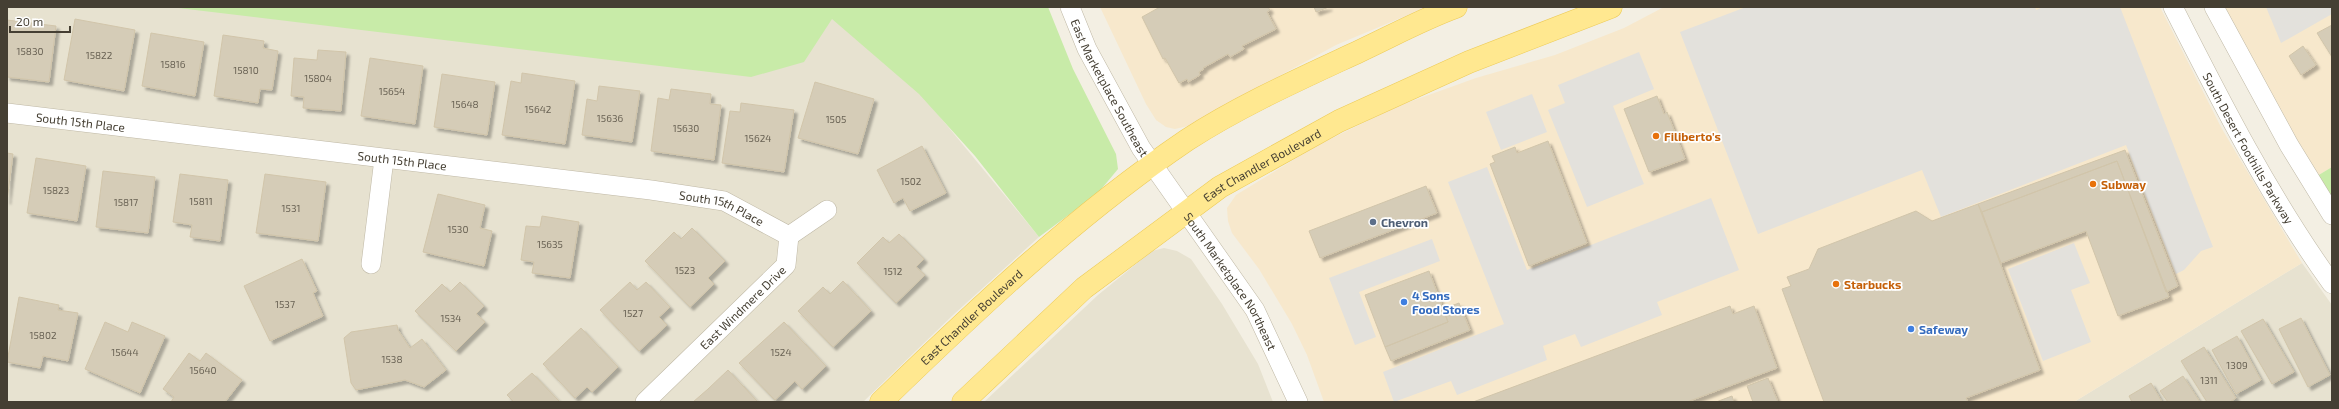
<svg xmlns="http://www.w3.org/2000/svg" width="2339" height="409" font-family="'Exo 2',sans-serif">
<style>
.residential{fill:#e7e2d0}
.commercial{fill:#f7e8cc}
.green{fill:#c8eba8}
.parking{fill:#e3e1dc}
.building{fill:#d5ccb7;stroke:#d1c5aa;filter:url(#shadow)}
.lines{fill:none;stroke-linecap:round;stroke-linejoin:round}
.minor-casing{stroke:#bfb8a5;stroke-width:20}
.major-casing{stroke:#edcb57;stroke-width:23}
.minor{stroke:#fff;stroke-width:19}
.major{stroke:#ffe890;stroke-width:22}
.food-dot{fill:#e8710a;stroke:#fff;stroke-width:1.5}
.service-dot{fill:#5c6f8a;stroke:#fff;stroke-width:1.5}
.shop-dot{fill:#3f7fe0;stroke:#fff;stroke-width:1.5}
.labels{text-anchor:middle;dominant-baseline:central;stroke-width:3.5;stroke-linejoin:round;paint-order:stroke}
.number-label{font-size:10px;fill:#696254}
.street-label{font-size:12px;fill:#453f33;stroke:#fff}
.food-label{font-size:12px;font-weight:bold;fill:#c56008;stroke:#fff;text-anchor:start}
.service-label{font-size:12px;font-weight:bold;fill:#4e5e75;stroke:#fff;text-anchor:start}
.shop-label{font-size:12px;font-weight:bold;fill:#366cbe;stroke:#fff;text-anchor:start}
</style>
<defs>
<filter id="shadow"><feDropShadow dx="3.5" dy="3.5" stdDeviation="1" flood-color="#0004"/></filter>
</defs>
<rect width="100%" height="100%" fill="#f3efe3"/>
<path class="residential" d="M7,7H211L830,15L912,83L1039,237L952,316L863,402H7Z
M1164,248L1177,251L1191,259L1222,304L1258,364L1273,402H984L1098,295L1152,251Z
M2302,263L2332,305V402H2074Z"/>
<path class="commercial" d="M1100,7H1427L1336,45L1188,126L1175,129L1166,127L1156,120L1146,104Z
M1664,7H2160L2222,129L2302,263L2074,402H1324L1307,355L1292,324L1259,269L1232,233L1228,221L1227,208L1236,195L1316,146L1398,106L1476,78L1555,55L1624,28Z
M2225,7H2332V167L2317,176L2267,89Z"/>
<path class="green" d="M170,7H1048L1073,69L1116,154L1118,169L1098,193L1039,237L975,156L919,94L832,19L804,62L751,77Z
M2332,167V198L2317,176Z"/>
<path class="parking" d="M1746,7H2035L2036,10L2043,7H2120L2213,247L2201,251L2184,270L2176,274L2126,145L1941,217L1922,170L1758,234L1680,32Z
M2266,7H2332V14L2281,43Z
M1639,52L1654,89L1613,106L1644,184L1587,207L1548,110L1565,103L1558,85Z
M1532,94L1547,132L1501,150L1486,112Z
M1487,167L1527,270L1711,198L1739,270L1657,302L1662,315L1581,347L1575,334L1543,346L1547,360L1457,395L1451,381L1394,402L1383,372L1504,324L1448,182Z
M1432,239L1440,261L1359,292L1376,337L1355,345L1329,278Z
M2074,243L2090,283L2071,290L2091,342L2043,361L2008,269Z"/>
<path class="building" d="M1160,7H1268L1270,10L1267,12L1276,29L1242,46L1244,49L1230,57L1228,54L1203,68L1204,69L1199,72L1200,75L1188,82L1187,79L1179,83L1165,58L1163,59L1142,17Z
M1314,7H1329L1316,12Z
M75,19L135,30L124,91L64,80Z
M7,20L56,26L49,82L7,77Z
M2332,25V57L2317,33Z
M151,33L204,42L195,96L142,86Z
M223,35L264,41L263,48L278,51L272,90L260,89L258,103L214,96Z
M2303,46L2316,65L2301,75L2289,56Z
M318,50L346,52L341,111L303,108L304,97L291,96L294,58L317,60Z
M370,58L423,66L415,124L361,116Z
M522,73L575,81L565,144L502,135L511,81L521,83Z
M442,74L495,82L487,135L434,127Z
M815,82L874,99L858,154L798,138Z
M599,86L640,91L632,142L582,135L587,99L597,101Z
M671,89L711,94L710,104L721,105L714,160L651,151L658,98L669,100Z
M1657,96L1664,114L1667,112L1685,159L1649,172L1624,109Z
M741,103L794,110L784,172L722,163L730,111L740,112Z
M1548,141L1587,243L1529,266L1490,164L1495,162L1492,156L1515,147L1517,153Z
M922,146L946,193L910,211L903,198L894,203L877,170Z
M2125,150L2178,286L2166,292L2117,161L1982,212L1978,204Z
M7,153L13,154L7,201Z
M36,158L86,166L77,221L27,213Z
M2117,161L2169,297L2118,316L2086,231L2001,263L1982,212Z
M103,171L155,177L148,233L96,227Z
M180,174L228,180L220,241L190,237L192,225L173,222Z
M265,174L326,182L318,241L256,233Z
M1426,186L1437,213L1320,258L1309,231Z
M438,194L485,205L480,228L492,231L484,266L423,252Z
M1978,204L2040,370L1966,398L1968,402H1824L1782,289L1791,286L1787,277L1809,269L1818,249L1916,211L1932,221Z
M542,216L579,222L570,278L532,273L534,262L521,260L526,226L540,227Z
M692,228L725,261L708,278L714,284L690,307L645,261L674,232L681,239Z
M899,234L924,259L916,267L925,275L896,303L857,263L883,237L889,243Z
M302,259L317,291L313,293L323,316L270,341L244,286Z
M1429,271L1448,322L1385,347L1365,295Z
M843,281L871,311L833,347L798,311L823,287L830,294Z
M460,282L484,306L476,314L485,322L456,351L415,311L442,284L450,292Z
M630,282L637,290L646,282L670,307L659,317L667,325L639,351L600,310Z
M19,297L59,305L58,310L78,313L68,361L43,356L40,368L7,362Z
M1459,303L1470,330L1391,361L1385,347L1448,322L1443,309Z
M1730,306L1733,314L1754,306L1777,368L1687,402H1473Z
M2301,318L2330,375L2308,387L2279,329Z
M2263,319L2294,372L2272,384L2241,331Z
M105,322L128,332L132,322L165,336L140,393L85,369Z
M784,322L826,366L802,389L795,381L775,400L739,363Z
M397,325L398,330L410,348L422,339L446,370L424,387L405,380L356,390L351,383L344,338L351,332Z
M581,328L618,367L592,392L587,387L575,398L543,364Z
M2237,336L2261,380L2236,394L2212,350Z
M2204,347L2236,398L2230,402H2207L2181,361Z
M189,353L200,361L206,353L242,380L225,402H171L174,397L163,389Z
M728,370L758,402H693L708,389Z
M532,373L560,402H514L507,395Z
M2183,376L2200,402H2168L2160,391Z
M1768,378L1778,402H1753L1747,386Z
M2151,383L2162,402H2132L2129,396Z
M1732,396L1734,402H1716Z"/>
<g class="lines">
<defs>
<g id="minor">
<path id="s1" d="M1070,7L1087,49L1141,148L1255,310L1298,402"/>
<path id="s2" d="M2173,7C2221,102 2270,198 2332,284"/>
<path d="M2214,7L2289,145L2332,215"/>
<path id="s3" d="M7,113L651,190L724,201L789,236"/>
<path d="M789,236L827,210"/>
<path d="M371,264L384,159"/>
<path id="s4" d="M645,402L786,265L789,236"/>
</g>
<g id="major">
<path id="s5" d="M881,402C978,308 1075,216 1187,140C1241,105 1302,78 1360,51C1392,36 1423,19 1456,7"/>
<path id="s6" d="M963,402L1084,288L1220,187L1339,121L1469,62L1611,7"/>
</g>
</defs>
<use href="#minor" class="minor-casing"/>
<use href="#major" class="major-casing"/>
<use href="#minor" class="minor"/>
<use href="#major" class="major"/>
</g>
<g class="food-dot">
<circle cx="1656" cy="136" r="4"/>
<circle cx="2093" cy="184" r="4"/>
<circle cx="1836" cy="284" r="4"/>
</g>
<circle class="service-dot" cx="1373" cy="222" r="4"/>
<g class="shop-dot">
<circle cx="1404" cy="302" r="4"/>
<circle cx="1911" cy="329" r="4"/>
</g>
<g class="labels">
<g class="number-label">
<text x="30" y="51">15830</text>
<text x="99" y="55">15822</text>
<text x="173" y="64">15816</text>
<text x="246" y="70">15810</text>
<text x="318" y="78">15804</text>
<text x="392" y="91">15654</text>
<text x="465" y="104">15648</text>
<text x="538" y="109">15642</text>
<text x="610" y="118">15636</text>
<text x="836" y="119">1505</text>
<text x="686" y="128">15630</text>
<text x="758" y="138">15624</text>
<text x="911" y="181">1502</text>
<text x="56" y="190">15823</text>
<text x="201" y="201">15811</text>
<text x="126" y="202">15817</text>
<text x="291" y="208">1531</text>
<text x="458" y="229">1530</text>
<text x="550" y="244">15635</text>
<text x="685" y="270">1523</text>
<text x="893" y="271">1512</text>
<text x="285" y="304">1537</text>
<text x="633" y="313">1527</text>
<text x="451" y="318">1534</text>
<text x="43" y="335">15802</text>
<text x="125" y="352">15644</text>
<text x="781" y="352">1524</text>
<text x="392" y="359">1538</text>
<text x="2237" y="365">1309</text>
<text x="203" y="370">15640</text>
<text x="2209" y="380">1311</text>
</g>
<g class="street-label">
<text stroke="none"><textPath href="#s1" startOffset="90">East Marketplace Southeast</textPath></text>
<text stroke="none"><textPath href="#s3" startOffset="74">South 15th Place</textPath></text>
<text stroke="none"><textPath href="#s2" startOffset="160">South Desert Foothills Parkway</textPath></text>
<text stroke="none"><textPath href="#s3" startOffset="398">South 15th Place</textPath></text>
<text stroke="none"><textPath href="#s6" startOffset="383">East Chandler Boulevard</textPath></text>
<text stroke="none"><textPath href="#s3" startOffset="722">South 15th Place</textPath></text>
<text stroke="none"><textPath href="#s1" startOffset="319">South Marketplace Northeast</textPath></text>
<text stroke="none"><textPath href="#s4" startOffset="136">East Windmere Drive</textPath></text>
<text stroke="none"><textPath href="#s5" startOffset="124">East Chandler Boulevard</textPath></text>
</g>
<g class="food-label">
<text x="1664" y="136">Filiberto's</text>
<text x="2101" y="184">Subway</text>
<text x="1844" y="284">Starbucks</text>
</g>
<g class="service-label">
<text x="1381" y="222">Chevron</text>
</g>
<g class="shop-label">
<text x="1412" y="295">4 Sons<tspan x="1412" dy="14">Food Stores</tspan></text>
<text x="1919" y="329">Safeway</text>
</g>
</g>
<rect width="2339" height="409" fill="none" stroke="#453f33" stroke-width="16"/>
<path d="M10 26v6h60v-6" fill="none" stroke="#453f33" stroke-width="2"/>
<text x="16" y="26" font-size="12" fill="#453f33" stroke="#ffffff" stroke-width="3" paint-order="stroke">20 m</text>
</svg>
